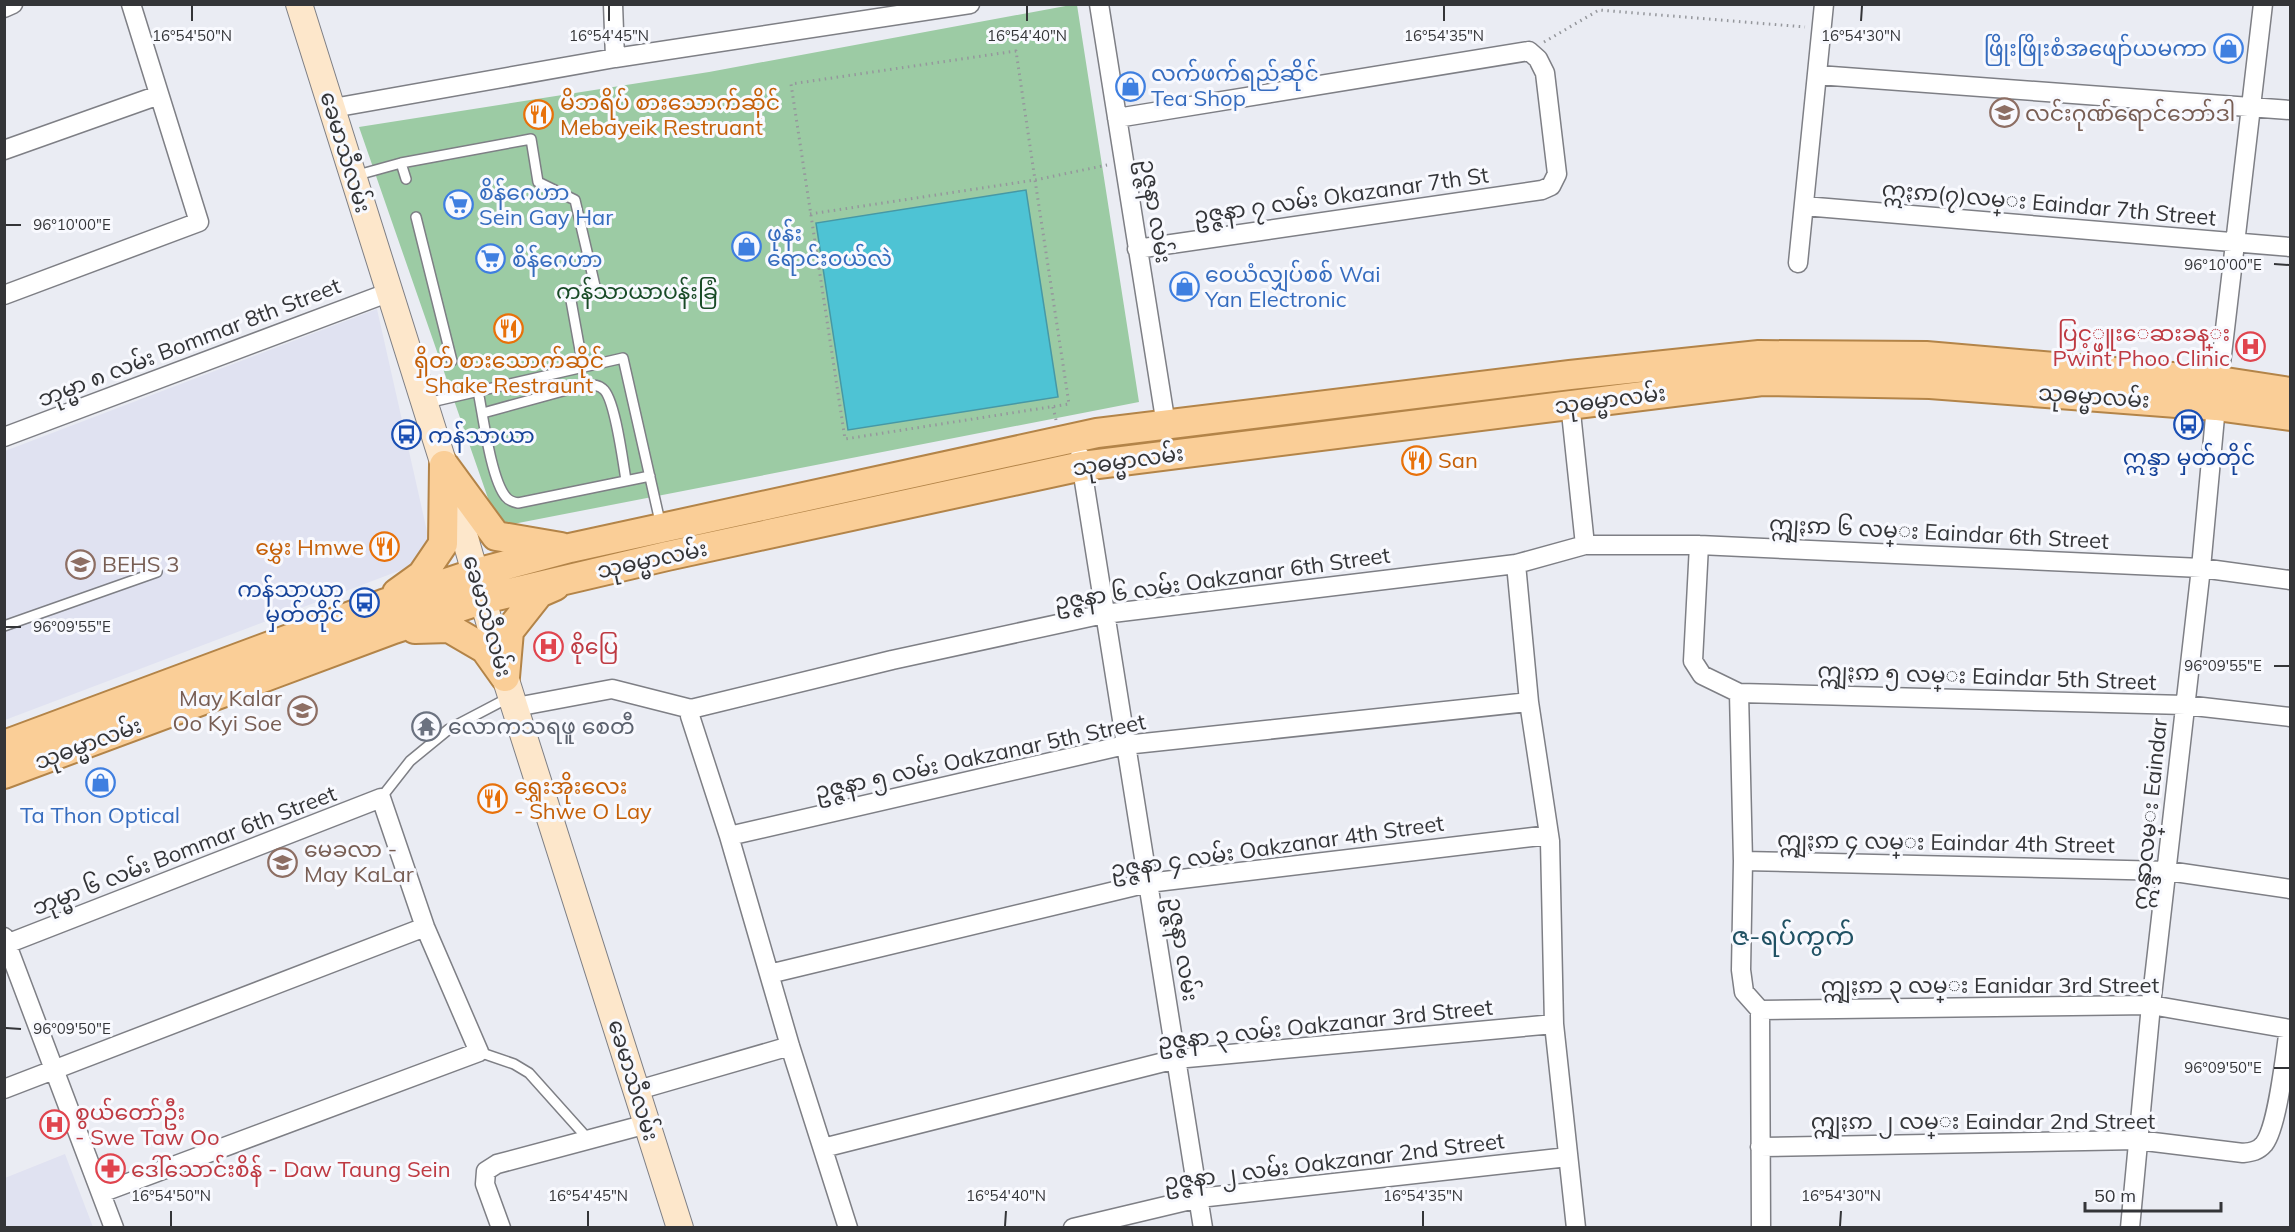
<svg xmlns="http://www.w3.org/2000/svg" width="2295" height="1232" font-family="Mulish,'Noto Sans Myanmar',sans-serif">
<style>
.built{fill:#e0e2f1}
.green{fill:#9ccba4}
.water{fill:#4ec3d4;stroke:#4698a5;stroke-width:1.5}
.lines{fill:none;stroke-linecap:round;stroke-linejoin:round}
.service-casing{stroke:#7e7f85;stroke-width:12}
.minor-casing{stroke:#7e7f85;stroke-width:21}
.secondary-casing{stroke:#7e7f85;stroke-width:28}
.primary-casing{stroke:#b38448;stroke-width:32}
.path{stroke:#95979c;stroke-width:3;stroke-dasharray:1.5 4.5;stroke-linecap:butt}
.service{stroke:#fff;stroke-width:9}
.minor{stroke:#fff;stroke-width:18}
.secondary{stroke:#fde7cb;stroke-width:26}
.primary{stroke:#face97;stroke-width:28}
.ticks{fill:none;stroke:#343538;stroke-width:2}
.labels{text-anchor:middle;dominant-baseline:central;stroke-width:6;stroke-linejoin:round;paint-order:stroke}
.shop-label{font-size:22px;fill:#366cbe;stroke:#f8f9fe;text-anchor:start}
.food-label{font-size:22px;fill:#c56008;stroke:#f8f9fe;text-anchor:start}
.education-label{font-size:22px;fill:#785e54;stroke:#f8f9fe;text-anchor:start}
.street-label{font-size:22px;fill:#343538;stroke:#f8f9fe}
.park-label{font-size:22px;fill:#194b27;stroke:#f8f9fe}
.health-label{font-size:22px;fill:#be3a42;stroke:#f8f9fe;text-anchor:start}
.transit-label{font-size:22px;fill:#164399;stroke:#f8f9fe;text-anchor:start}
.worship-label{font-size:22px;fill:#5b616d;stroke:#f8f9fe;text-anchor:start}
.quarter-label{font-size:26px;fill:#215264;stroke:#f8f9fe}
.ticks-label{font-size:15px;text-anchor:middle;fill:#343538;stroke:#f8f9fe;stroke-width:6;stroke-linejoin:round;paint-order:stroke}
</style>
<rect width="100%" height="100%" fill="#eaecf3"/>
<path class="built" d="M377,309L433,558L5,720V451Z
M65,1154L93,1227H5V1178Z"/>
<path class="green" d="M1071,5H1077L1139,402L498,527L359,127L709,72Z"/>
<path class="water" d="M1026,190L1058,397L848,430L816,223Z"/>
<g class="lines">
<defs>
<path id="service" d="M401,163L406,179
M354,176L401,163L531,139L538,182L575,200L595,286L570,295L583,367
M416,217L452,361
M478,391C483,415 491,480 506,497C509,501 513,502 518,503L650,476
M427,403L623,358L661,526
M483,413L585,385C592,385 598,384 603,389C615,398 623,463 626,480
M4,626L157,572
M381,798L410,761L449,729L510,697
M479,1052L514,1064L529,1073L589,1140"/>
<path id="minor" d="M613,4L615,58
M1099,4L1166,425
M4,8L13,4
M1818,75L2290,110
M333,108L615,58L970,4
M1117,118L1529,51L1538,59L1545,73L1557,174L1551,186L1542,190L1137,249
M4,150L159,95
M1804,206L2290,247
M1798,263L1824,4
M4,295L199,222L131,4
M1570,403L1585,545
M4,437L390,292
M1080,456L1203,1228
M1699,545L1693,661L1702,675L1739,693L2185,705L2290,717
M1516,564L1529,702L1550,841L1554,1024L1576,1228
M1739,693L1743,861L1741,970L1744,992L1760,1010L1761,1228
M516,707L612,689L691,709
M691,709L892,660L1104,614L1516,564L1585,545H1699L2201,568L2290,580
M691,709L690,716L729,836L790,1046L848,1228
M729,836L1125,745L1529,702
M1743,861L2168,871L2290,889
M4,937L114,1228
M4,945L381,798L425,927L479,1052L101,1193
M769,974L1148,883L1549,835
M1760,1010L2151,1005L2290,1029
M4,1089L425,927
M638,1090L790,1046
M1760,1147L2137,1140L2243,1153C2252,1152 2258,1151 2264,1144C2278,1126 2285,1054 2289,1029
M823,1148L1176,1059L1554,1024
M501,1228L485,1184L486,1171L497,1164L647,1124
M1073,1228L1199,1198L1568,1157
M2130,1228L2151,1005L2201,568L2216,406L2263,4"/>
<path id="secondary" d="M299,4L444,465L505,677L680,1228"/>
<path id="primary" d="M444,465L496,536L561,547
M397,593L422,575L443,544L444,465
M415,629L449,628L485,649L505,677
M505,677L509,631L539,593L555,586
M4,745L383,604L476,573L570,548L1097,433L1570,375L1759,355L1926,356L2219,381L2290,392
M4,774L394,629L484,599L667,556L1082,466L1762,381L1930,384L2216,406L2290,416"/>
</defs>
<use href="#service" class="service-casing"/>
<use href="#minor" class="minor-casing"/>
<use href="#secondary" class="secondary-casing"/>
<use href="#primary" class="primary-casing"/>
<path class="path" d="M1544,42L1599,10L1805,27
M810,214L1035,180L1069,404L845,439L791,84L1016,51L1035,180L1107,165
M1053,407L1056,420"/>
<use href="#service" class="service"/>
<use href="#minor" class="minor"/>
<use href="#secondary" class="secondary"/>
<use href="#primary" class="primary"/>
</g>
<path class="ticks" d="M192,21V6M609,21V6M1027,21V6M1444,21V6M1861,21L1862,6M6,225H21M2274,264L2289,265M6,627H21M2274,666H2289M6,1028L21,1029M2274,1068H2289M171,1226V1211M588,1226V1211M1005,1226L1006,1211M1423,1226V1211M1840,1226L1841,1211"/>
<defs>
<symbol id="shop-ring" viewBox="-11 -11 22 22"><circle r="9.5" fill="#f8f9fe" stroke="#3f7fe0" stroke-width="1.5"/><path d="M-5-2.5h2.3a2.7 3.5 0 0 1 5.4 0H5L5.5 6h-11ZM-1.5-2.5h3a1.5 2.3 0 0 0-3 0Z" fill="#3f7fe0"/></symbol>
<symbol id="school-ring" viewBox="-11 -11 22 22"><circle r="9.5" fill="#f8f9fe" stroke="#8d6e63" stroke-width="1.5"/><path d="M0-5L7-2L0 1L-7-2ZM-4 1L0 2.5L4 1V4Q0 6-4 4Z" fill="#8d6e63"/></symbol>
<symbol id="restaurant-ring" viewBox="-11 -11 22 22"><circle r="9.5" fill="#f8f9fe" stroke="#e8710a" stroke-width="1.5"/><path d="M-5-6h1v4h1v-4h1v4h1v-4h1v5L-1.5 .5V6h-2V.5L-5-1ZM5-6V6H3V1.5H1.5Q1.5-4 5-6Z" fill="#e8710a"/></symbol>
<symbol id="supermarket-ring" viewBox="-11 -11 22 22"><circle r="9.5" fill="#f8f9fe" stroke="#3f7fe0" stroke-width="1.5"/><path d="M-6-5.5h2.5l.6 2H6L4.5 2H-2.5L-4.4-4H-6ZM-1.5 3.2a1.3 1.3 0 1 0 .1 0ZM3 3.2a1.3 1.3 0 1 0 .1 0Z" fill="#3f7fe0"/></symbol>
<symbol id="hospital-ring" viewBox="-11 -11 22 22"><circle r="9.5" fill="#f8f9fe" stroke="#e0444e" stroke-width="1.5"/><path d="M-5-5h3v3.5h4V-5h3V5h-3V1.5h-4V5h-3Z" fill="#e0444e"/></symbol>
<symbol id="bus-ring" viewBox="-11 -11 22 22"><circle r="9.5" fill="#f8f9fe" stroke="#1a4fb4" stroke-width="1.5"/><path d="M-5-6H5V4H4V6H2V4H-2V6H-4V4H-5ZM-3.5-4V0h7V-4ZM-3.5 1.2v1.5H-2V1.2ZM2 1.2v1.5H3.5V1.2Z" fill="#1a4fb4"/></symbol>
<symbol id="temple-ring" viewBox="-11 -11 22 22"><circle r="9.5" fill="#f8f9fe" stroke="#6b7280" stroke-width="1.5"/><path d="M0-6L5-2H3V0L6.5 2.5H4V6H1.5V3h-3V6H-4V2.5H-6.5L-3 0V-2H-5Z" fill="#6b7280"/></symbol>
<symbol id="pharmacy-ring" viewBox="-11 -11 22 22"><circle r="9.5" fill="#f8f9fe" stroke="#e0444e" stroke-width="1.5"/><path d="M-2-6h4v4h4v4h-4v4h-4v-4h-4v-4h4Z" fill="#e0444e"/></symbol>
</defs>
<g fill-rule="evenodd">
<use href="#shop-ring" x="2212" y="32" width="33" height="33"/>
<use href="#shop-ring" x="1114" y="70" width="33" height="33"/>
<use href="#school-ring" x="1988" y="96" width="33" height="33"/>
<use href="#restaurant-ring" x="522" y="98" width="33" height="33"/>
<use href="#supermarket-ring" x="442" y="188" width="33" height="33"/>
<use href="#shop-ring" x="730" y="230" width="33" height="33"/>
<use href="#supermarket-ring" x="474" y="242" width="33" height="33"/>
<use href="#shop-ring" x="1168" y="270" width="33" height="33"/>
<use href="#restaurant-ring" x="492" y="312" width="33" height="33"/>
<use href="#hospital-ring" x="2234" y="330" width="33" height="33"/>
<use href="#bus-ring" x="2172" y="408" width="33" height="33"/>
<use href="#bus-ring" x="390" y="418" width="33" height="33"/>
<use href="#restaurant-ring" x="1400" y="444" width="33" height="33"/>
<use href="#restaurant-ring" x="368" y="530" width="33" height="33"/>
<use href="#school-ring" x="64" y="548" width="33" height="33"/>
<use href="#bus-ring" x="348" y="586" width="33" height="33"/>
<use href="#hospital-ring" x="532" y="630" width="33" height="33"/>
<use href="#school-ring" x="286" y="694" width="33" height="33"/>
<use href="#temple-ring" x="410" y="710" width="33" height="33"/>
<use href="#shop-ring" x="84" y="766" width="33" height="33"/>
<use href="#restaurant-ring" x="476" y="782" width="33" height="33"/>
<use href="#school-ring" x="266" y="846" width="33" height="33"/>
<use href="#hospital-ring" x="38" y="1108" width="33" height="33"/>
<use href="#pharmacy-ring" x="94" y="1152" width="33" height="33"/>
</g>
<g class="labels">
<g class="shop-label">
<text x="2207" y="48" text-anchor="end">ဖြိုးဖြိုးစံအဖျော်ယမကာ</text>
<text x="1151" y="73">လက်ဖက်ရည်ဆိုင်<tspan x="1151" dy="25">Tea Shop</tspan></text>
<text x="479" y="192">စိန်ဂေဟာ<tspan x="479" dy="25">Sein Gay Har</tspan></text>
<text x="767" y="233">ဖုန်း<tspan x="767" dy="25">ရောင်းဝယ်လဲ</tspan></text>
<text x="512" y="259">စိန်ဂေဟာ</text>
<text x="1205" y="274">ဝေယံလျှပ်စစ် Wai<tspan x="1205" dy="25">Yan Electronic</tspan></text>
<text x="100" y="815" text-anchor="middle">Ta Thon Optical</text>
</g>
<g class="food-label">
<text x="560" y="102">မိဘရိပ် စားသောက်ဆိုင်<tspan x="560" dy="25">Mebayeik Restruant</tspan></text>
<text x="509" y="360" text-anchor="middle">ရှိတ် စားသောက်ဆိုင်<tspan x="509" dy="25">Shake Restraunt</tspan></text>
<text x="1438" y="460">San</text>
<text x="364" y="547" text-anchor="end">မွှေး Hmwe</text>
<text x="514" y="786">ရွှေးအိုးလေး<tspan x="514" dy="25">- Shwe O Lay</tspan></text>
</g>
<g class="education-label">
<text x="2025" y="113">လင်းဂုဏ်ရောင်ဘော်ဒါ</text>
<text x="102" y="564">BEHS 3</text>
<text x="282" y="698" text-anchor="end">May Kalar<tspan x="282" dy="25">Oo Kyi Soe</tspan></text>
<text x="304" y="849">မေခလာ -<tspan x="304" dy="25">May KaLar</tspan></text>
</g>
<g class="street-label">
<text transform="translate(346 152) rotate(73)">ခေမာသီလမ်း</text>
<text transform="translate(1341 195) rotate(-8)">ဥဇ္ဇနာ ၇ လမ်း Okazanar 7th St</text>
<text transform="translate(2049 203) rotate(5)">ဣႏၵာ(၇)လမ္း Eaindar 7th Street</text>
<text transform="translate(1156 211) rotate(81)">ဥဇ္ဇနာ လမ်း</text>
<text transform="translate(189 342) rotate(-21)">ဘုမ္မာ ၈ လမ်း Bommar 8th Street</text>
<text transform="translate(2094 396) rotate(4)">သုဓမ္မာလမ်း</text>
<text transform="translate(1610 399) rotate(-7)">သုဓမ္မာလမ်း</text>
<text transform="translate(1128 460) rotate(-8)">သုဓမ္မာလမ်း</text>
<text transform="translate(1939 532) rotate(3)">ဣျႏၵာ ၆ လမ္း Eaindar 6th Street</text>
<text transform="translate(652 559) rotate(-12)">သုဓမ္မာလမ်း</text>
<text transform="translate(1222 578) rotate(-8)">ဥဇ္ဇနာ ၆ လမ်း Oakzanar 6th Street</text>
<text transform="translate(488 616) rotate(74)">ခေမာသီလမ်း</text>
<text transform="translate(1987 676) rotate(2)">ဣျႏၵာ ၅ လမ္း Eaindar 5th Street</text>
<text transform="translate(88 743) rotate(-20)">သုဓမ္မာလမ်း</text>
<text transform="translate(980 756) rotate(-12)">ဥဇ္ဇနာ ၅ လမ်း Oakzanar 5th Street</text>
<text transform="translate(2149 814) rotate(-84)">ဣန္ဒာလမ္း Eaindar</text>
<text transform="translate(1946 842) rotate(1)">ဣျႏၵာ ၄ လမ္း Eaindar 4th Street</text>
<text transform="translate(1277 846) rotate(-8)">ဥဇ္ဇနာ ၄ လမ်း Oakzanar 4th Street</text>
<text transform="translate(184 850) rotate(-21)">ဘုမ္မာ ၆ လမ်း Bommar 6th Street</text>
<text transform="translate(1183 949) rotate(81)">ဥဇ္ဇနာ လမ်း</text>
<text x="1990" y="985">ဣျႏၵာ ၃ လမ္း Eanidar 3rd Street</text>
<text transform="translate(1325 1024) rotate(-6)">ဥဇ္ဇနာ ၃ လမ်း Oakzanar 3rd Street</text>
<text transform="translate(634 1080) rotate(73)">ခေမာသီလမ်း</text>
<text x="1983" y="1121">ဣျႏၵာ ၂ လမ္း Eaindar 2nd Street</text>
<text transform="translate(1334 1161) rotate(-7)">ဥဇ္ဇနာ ၂ လမ်း Oakzanar 2nd Street</text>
</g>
<g class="park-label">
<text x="637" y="291">ကန်သာယာပန်းခြံ</text>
</g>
<g class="health-label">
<text x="2230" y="333" text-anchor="end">ပြင့္ဖူးေဆးခန္း<tspan x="2230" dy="25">Pwint Phoo Clinic</tspan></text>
<text x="570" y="646">စိုပြေ</text>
<text x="75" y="1112">စွယ်တော်ဦး<tspan x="75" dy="25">- Swe Taw Oo</tspan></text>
<text x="131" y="1169">ဒေါ်သောင်းစိန် - Daw Taung Sein</text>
</g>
<g class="transit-label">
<text x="428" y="435">ကန်သာယာ</text>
<text x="2189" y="457" text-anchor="middle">ဣန္ဒာ မှတ်တိုင်</text>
<text x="344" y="589" text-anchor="end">ကန်သာယာ<tspan x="344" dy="25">မှတ်တိုင်</tspan></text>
</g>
<g class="worship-label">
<text x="448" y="726">လောကသရဖူ စေတီ</text>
</g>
<g class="quarter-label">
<text x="1793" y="935">ဇ-ရပ်ကွက်</text>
</g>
</g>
<g class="ticks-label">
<text x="192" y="41">16°54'50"N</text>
<text x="609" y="41">16°54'45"N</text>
<text x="1027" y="41">16°54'40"N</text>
<text x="1444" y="41">16°54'35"N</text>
<text x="1861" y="41">16°54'30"N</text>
<text x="72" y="230">96°10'00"E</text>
<text x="2223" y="270">96°10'00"E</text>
<text x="72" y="632">96°09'55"E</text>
<text x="2223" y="671">96°09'55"E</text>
<text x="72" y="1034">96°09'50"E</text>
<text x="2223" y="1073">96°09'50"E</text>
<text x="171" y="1201">16°54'50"N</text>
<text x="588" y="1201">16°54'45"N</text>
<text x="1006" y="1201">16°54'40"N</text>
<text x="1423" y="1201">16°54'35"N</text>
<text x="1841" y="1201">16°54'30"N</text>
</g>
<rect width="2295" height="1232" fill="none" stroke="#343538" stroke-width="12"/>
<path d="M2085 1202v9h136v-9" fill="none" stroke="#343538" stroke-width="3"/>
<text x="2094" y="1202" font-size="18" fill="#343538" stroke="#f8f9fe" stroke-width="4.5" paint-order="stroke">50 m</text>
</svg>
